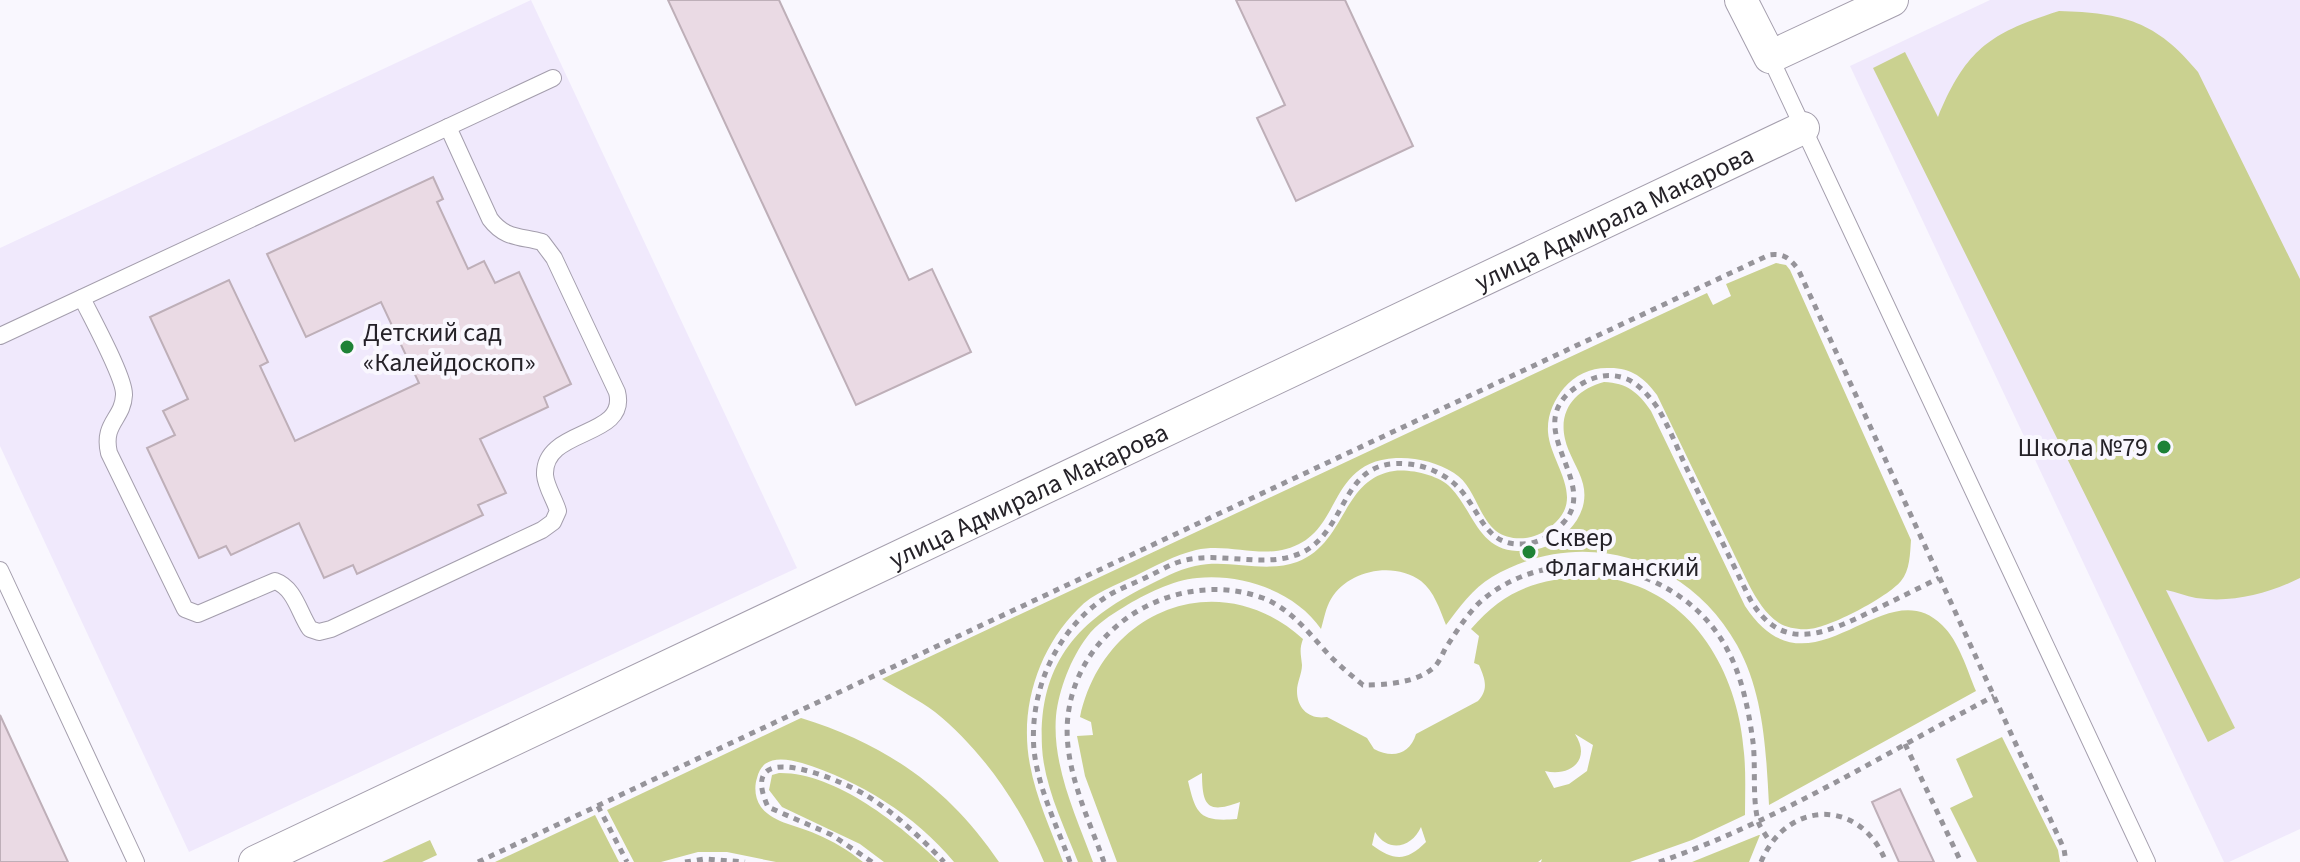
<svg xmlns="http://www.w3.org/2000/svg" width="2300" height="862" viewBox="0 0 2300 862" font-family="'Source Sans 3',sans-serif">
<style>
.built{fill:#f0e9fc}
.green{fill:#cad190;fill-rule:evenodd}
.building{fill:#eadae4;stroke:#beafb8;stroke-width:2}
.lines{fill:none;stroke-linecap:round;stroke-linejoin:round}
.service-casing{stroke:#a49ead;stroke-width:18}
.minor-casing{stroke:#a49ead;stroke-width:34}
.path{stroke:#96949a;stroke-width:5;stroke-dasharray:6 6;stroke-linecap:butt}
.service{stroke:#fff;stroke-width:16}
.minor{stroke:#fff;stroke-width:32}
.poi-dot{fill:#1e8236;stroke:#f9f7fe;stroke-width:3}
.labels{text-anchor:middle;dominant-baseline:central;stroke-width:8;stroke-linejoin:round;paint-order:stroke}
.street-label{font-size:26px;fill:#252228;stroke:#f9f7fe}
.poi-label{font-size:26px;fill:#252228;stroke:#f9f7fe;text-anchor:start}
</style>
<rect width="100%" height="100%" fill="#f9f7fe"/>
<!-- built -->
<g class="built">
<path d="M531 0 797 568 189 852 0 446V248Z"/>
<path d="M1990 0H2300V829L2229 862H2224L1850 66Z"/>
</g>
<!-- green -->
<g class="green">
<path d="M2059 11C2124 13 2156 21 2198 72L2300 279V578C2268 594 2233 603 2196 598 2186 596 2176 592 2166 590L2235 728 2208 742 1873 68 1905 52 1938 117C1966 49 1990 33 2059 11Z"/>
<path d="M1776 263 1786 265 1790 270 1911 540C1910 554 1910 570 1901 581 1888 597 1829 628 1809 629 1800 630 1787 628 1779 623 1765 614 1756 598 1749 585L1657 395C1644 377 1630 367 1607 368 1590 368 1575 375 1564 388 1554 400 1547 415 1548 432 1550 462 1584 495 1556 522 1549 529 1540 535 1531 537 1519 540 1505 538 1496 531 1477 515 1475 486 1454 473 1437 462 1416 457 1396 458 1325 462 1344 534 1286 549 1257 557 1226 543 1196 550 1175 555 1155 566 1135 576 1116 585 1093 593 1078 609 1038 649 1019 709 1030 765 1036 798 1051 830 1063 862H1044C1020 805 983 751 935 712 919 700 899 690 882 679L1707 293 1713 305 1731 296 1726 284Z"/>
<path d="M1604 382C1627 383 1638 392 1651 411L1745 606C1811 706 1883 567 1942 625 1959 641 1967 670 1976 691L1769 805C1766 751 1764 694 1737 645 1688 556 1580 525 1492 577 1472 589 1460 607 1446 625 1440 610 1434 591 1421 581 1394 561 1348 570 1331 599 1326 607 1324 619 1321 629 1296 592 1242 573 1197 578 1173 580 1145 594 1124 607 1111 615 1096 624 1087 637 1071 658 1059 689 1056 716 1052 766 1076 816 1093 862H1078C1064 826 1044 786 1042 747 1038 666 1076 621 1145 587 1161 579 1177 570 1195 566 1229 558 1263 574 1297 562 1347 543 1341 479 1394 471 1411 469 1439 475 1451 488 1473 511 1479 550 1517 551 1527 551 1538 550 1547 546 1570 535 1590 511 1583 484 1579 468 1568 454 1565 439 1558 409 1577 389 1604 382Z"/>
<path d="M1589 576C1601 578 1614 578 1625 582 1700 603 1739 680 1744 753 1746 773 1745 794 1745 815L1692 840 1630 862H1541L1542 859 1538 862H1117L1085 776 1077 736 1093 735 1091 722 1080 717C1103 610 1219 563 1303 639 1299 650 1301 654 1302 665 1302 674 1297 682 1297 691 1297 709 1310 720 1327 717L1367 738 1374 749C1393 759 1410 754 1416 734L1478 701C1489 689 1485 679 1479 665L1474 663 1479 636 1471 629C1505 589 1538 579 1589 576ZM1575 734 1593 745 1587 771 1569 784 1554 788 1545 771C1570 777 1592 760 1575 734ZM1202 773C1202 807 1208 814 1240 802L1237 819C1200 822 1196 815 1188 781ZM1421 827 1426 842C1406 862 1394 861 1372 845L1375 832C1389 854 1412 847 1421 827Z"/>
<path d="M801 718C886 744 949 788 999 862H954C915 815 860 781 802 763 784 758 762 755 757 778 754 787 755 799 761 807 773 823 799 826 816 834 833 841 848 850 863 862H776L727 852H698L661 862H634L607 810Z"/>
<path d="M2002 737 2058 850 2060 862H1977L1950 808 1973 797 1956 759Z"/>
<path d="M779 773C835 772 901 825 939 862H884L860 844 782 807 769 790 772 775Z"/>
<path d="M595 815 619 862H495Z"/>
<path d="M1760 835 1749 862H1692L1759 835Z"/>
<path d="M430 840 437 855 422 862H382Z"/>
</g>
<!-- building -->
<g class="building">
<path d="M668 0H779L909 280 932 269 971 352 856 405Z"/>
<path d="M1236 0H1345L1413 146 1296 201 1257 118 1285 105Z"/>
<path d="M433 177 443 199 437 202 468 269 484 261 495 283 519 272 571 384 544 397 548 407 480 439 506 493 478 505 483 515 357 574 353 565 324 578 299 523 231 555 226 546 199 558 147 448 175 435 163 411 188 399 150 317 229 280 268 362 260 366 295 441 419 383 381 302 306 337 267 254Z"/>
<path d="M0 715 68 862H0Z"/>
<path d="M1900 789 1934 862H1899L1872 802Z"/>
</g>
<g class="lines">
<!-- service casing -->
<g class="service-casing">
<g id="service">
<path d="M1770 57 2147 862"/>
<path d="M82 298C91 317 125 378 124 395 123 419 102 423 109 453L185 609 198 614 275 581C295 588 299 613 310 629L319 632 331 629 542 530 553 522 558 511C555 500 546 487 545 475 543 427 629 439 617 392L554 258 542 242C520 236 505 239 490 219L448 127"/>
<path d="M0 336 553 78"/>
<path d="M0 570 136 862"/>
</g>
</g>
<!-- minor casing -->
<g class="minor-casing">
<g id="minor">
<path d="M1741 0 1770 57 1892 0"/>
<path id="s1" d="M255 862 1803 128"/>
</g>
</g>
<!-- path -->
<g class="path">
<path d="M1905 744 1961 862"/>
<path d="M598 806 627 862"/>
<path d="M478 862 1769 255C1784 253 1789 258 1798 269L2064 849 2066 862"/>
<path d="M685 862 705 859 745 862"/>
<path d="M872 862 832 835 768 807C735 735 838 779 864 794 894 812 920 837 944 862"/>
<path d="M1070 862C1057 826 1038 788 1034 750 1029 691 1056 630 1106 597 1118 589 1133 584 1147 577 1158 572 1170 564 1182 561 1222 550 1268 571 1305 551 1350 525 1341 457 1408 464 1429 466 1450 476 1464 494 1484 520 1489 550 1531 543 1545 540 1555 532 1564 522 1602 480 1512 423 1583 383 1597 375 1612 373 1627 379 1639 384 1652 399 1659 410 1670 429 1678 450 1687 469 1708 513 1729 556 1750 599 1782 655 1826 633 1872 611 1895 600 1917 589 1939 578"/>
<path d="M1104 862C1088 817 1062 765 1068 716 1078 625 1178 567 1263 598 1293 610 1310 635 1331 657 1341 667 1352 676 1363 685 1384 685 1415 683 1432 669 1438 665 1442 655 1445 649 1457 631 1469 610 1486 597 1561 538 1683 566 1727 649 1742 676 1749 712 1753 742 1756 767 1752 796 1758 821 1760 828 1766 835 1770 842"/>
<path d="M1659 862C1776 822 1884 754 1994 696"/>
<path d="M1761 862C1787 799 1861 798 1886 862"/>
</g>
<!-- service -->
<use href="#service" class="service"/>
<!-- minor -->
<use href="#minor" class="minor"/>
</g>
<!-- markers -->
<g class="poi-dot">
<circle cx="347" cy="347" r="8"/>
<circle cx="2164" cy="447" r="8"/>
<circle cx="1529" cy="552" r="8"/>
</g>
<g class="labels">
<!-- street labels -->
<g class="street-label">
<text stroke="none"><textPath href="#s1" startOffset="1504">улица Адмирала Макарова</textPath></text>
<text stroke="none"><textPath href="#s1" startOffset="856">улица Адмирала Макарова</textPath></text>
</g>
<!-- poi labels -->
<g class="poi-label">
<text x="363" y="332">Детский сад<tspan x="363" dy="30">«Калейдоскоп»</tspan></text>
<text x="2148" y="447" text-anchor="end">Школа №79</text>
<text x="1545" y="537">Сквер<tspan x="1545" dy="30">Флагманский</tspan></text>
</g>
</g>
</svg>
